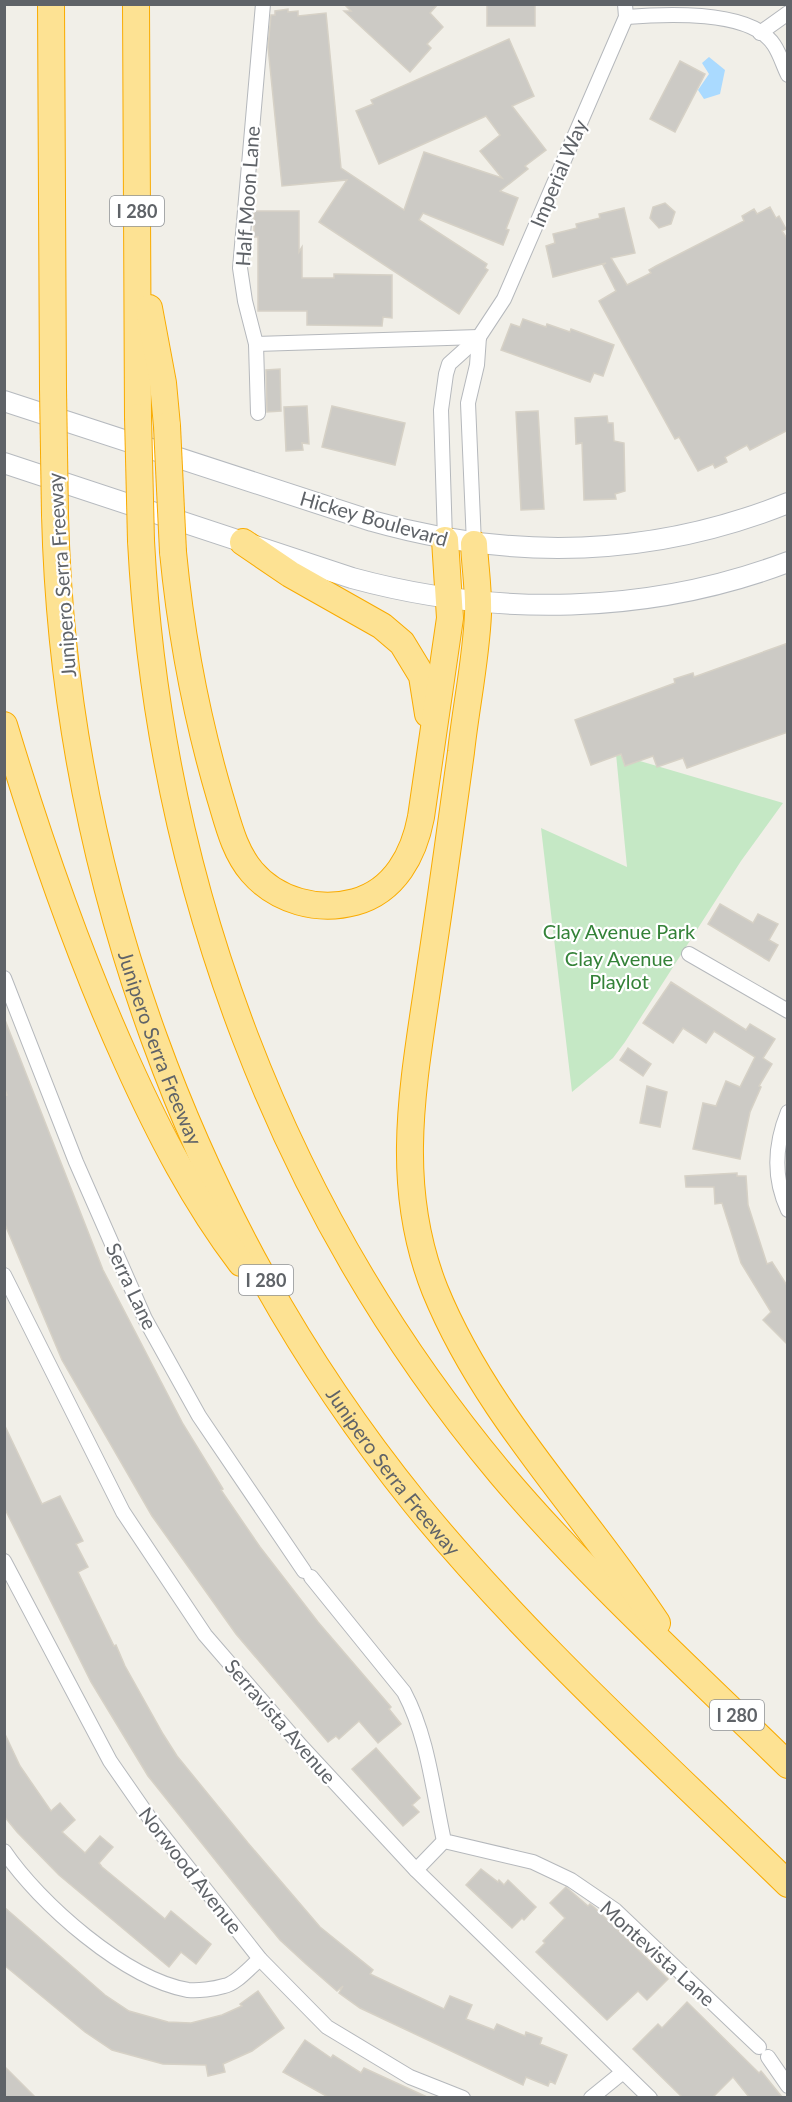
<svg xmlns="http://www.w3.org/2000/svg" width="792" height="2102" viewBox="0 0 792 2102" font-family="Lato,sans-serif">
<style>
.green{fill:#c5e8c5}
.water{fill:#aadaff}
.building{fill:#cccac5;stroke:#d6d1c6;stroke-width:1.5}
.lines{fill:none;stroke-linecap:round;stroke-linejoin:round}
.street-casing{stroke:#b5b8bc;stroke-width:16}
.secondary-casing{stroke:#b6babf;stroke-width:22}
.highway-casing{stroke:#f9ab00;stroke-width:28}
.street{stroke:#fff;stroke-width:14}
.secondary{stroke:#fff;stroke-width:20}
.highway{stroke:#fde293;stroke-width:26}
.highway-bridge-casing{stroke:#f9ab00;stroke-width:28;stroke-linecap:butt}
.highway-bridge{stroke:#fde293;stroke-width:26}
.labels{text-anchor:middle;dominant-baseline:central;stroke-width:4.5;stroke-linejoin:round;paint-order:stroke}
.shield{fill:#fff;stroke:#8f9295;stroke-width:1.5}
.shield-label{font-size:18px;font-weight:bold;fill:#5f6368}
.street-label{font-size:20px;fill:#5f6368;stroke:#fff}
.park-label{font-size:20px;fill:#348238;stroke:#fff}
</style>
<rect width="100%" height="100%" fill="#f1efe8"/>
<!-- green -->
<path class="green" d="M616 754 783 803 741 861 625 1042 613 1058 572 1092 541 828 627 867Z"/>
<!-- water -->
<path class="water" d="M709 57 725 70 720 94 704 99 698 90 709 74 702 63Z"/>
<!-- building -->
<g class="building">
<path d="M344 4H438L430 13 443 27 427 44 431 48 410 72 344 11H351Z"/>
<rect x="487" y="4" width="48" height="22"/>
<path d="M288 9V12L298 11V16L326 13 341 168 404 210 424 152 502 178 480 151 500 135 486 116 379 164 356 111 373 104 371 100 509 39 534 96 512 106 546 150 525 166 528 169 500 191 518 198 506 229 509 230 503 245 423 213 419 220 487 264 485 268 488 270 459 314 319 222 347 180 282 186 268 47 271 15H275V11Z"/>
<path d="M680 61 705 74 675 132 650 119Z"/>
<path d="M665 203 675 212 671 224 659 228 650 218 653 207Z"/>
<path d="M770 207 776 218 779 216 786 229 782 231 788 240V430L750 450 747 445 725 457 727 462 715 468 713 464 698 471 679 437 675 439 599 301 616 291 603 265 606 263 553 277 546 246 555 243 553 234 577 228 576 224 600 218 599 214 624 208 635 253 611 258 627 285 651 273 649 270 656 266 744 221 742 216 754 209 757 214Z"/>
<path d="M254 211H299V252L302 247V278H334V274L392 275V318L383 317 382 326 307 325V311H258V237H254Z"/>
<path d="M523 319 546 327 547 324 570 332 571 329 614 345 603 376 594 373 590 382 501 350 511 324 520 327Z"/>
<path d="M280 369 281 411 267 412 266 370Z"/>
<path d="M307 406 309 444 302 443 303 450 286 451 284 407Z"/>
<path d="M332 406 405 423 395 465 322 447Z"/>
<path d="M538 411 544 509 521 510 516 412Z"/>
<path d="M607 416 608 423H613L614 441 624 443 625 491 615 494 616 499 584 500 582 443 576 444 575 418Z"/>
<path d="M788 643V732L687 768 683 758 657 767 653 756 625 766 621 754 591 765 575 720 675 683 674 679 693 673 694 677Z"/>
<path d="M720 904 753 923 758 914 778 924 769 940 778 945 769 961 708 924Z"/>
<path d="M671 982 746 1030 750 1024 775 1039 763 1058 772 1064 759 1086 761 1087 750 1112 740 1159 693 1149 703 1103 716 1106 726 1081 740 1087 755 1057 714 1031 706 1043 683 1028 673 1043 643 1023Z"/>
<path d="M5 1020 103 1270 183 1424 223 1489 221 1490 260 1547 318 1622 391 1707 389 1709 401 1724 378 1743 359 1721 339 1739 336 1736 328 1742 236 1634 152 1516 62 1360 4 1222V1096L7 1095 4 1087Z"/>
<path d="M628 1048 651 1064 643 1076 620 1060Z"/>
<path d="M647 1086 667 1092 660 1127 640 1123Z"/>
<path d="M737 1173V1176H746L748 1205 767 1264 772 1262 788 1287V1345L763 1320 771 1312 741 1263 722 1203 715 1204 714 1187H686L685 1176Z"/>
<path d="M4 1424 42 1504 60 1496 83 1541 76 1544 88 1567 78 1572 114 1646 116 1645 125 1666 163 1734 177 1756 248 1843 320 1927 373 1970 370 1974 444 2009 450 1996 472 2005 466 2019 494 2030 497 2024 525 2036 526 2032 542 2038 540 2044 567 2055 555 2084 550 2081 548 2086 526 2077 523 2085 360 2008 339 1993 343 1986 337 1991 306 1964 280 1940 252 1906 148 1776 91 1682 4 1507Z"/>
<path d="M4 1732 20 1766 51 1811 60 1803 75 1820 62 1832 85 1853 100 1836 113 1847 99 1863 102 1867 165 1919 171 1911 211 1944 196 1964 181 1952 169 1967 59 1875 17 1832 4 1816Z"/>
<path d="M376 1748 420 1798 412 1805 419 1812 403 1826 352 1769Z"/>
<path d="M481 1869 498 1882 499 1880 504 1885 508 1880 536 1907 524 1920 522 1918 512 1928 466 1885Z"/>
<path d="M566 1887 588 1906 590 1904 594 1907 668 1979 647 2000 638 1991 607 2020 536 1952 545 1943 543 1941 565 1918 550 1903Z"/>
<path d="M4 1907 105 1995 129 2011 168 2022 191 2023 222 2015 242 2006 240 2004 258 1991 284 2028 252 2051 223 2064 225 2072 208 2076 206 2065 163 2064 112 2050 85 2032 4 1965Z"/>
<path d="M687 2002 759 2073 761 2071 782 2097H749L733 2077 713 2097H682L633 2049 658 2024 662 2028Z"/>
<path d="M305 2040 331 2058 333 2055 361 2073 364 2068 427 2097H328L283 2072Z"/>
<path d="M4 2066 35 2097H4Z"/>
</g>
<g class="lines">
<!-- street casing -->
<g class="street-casing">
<g id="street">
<path d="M263 4 240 268 245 301 256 344 479 337"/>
<path d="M626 17C663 14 751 9 774 45 780 54 783 65 788 75"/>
<path d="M760 33 788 13"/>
<path d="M256 344 258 413"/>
<path d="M445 540 441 410 446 374 449 364 479 337 504 299 626 17 625 4"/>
<path d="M474 544 468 403 477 365 479 337"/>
<path d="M689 954 788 1011"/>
<path d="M4 978 76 1162 145 1319 199 1416 304 1571"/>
<path d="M788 1112C775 1144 773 1178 788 1210"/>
<path d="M4 1275 123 1512 205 1635 301 1746 416 1870 650 2098"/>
<path d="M4 1561 110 1761 153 1823 260 1959 327 2027 410 2077 463 2098"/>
<path d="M311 1577 404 1692C428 1737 433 1791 444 1841L533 1862 571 1880 615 1910 759 2047"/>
<path d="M4 1851C39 1903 125 1979 188 1990 198 1991 214 1989 224 1986 236 1984 250 1967 260 1959"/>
<path d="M416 1870 444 1841"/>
<path d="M768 2057 788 2086"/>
<path d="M591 2098 623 2072"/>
</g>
</g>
<!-- secondary casing -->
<g class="secondary-casing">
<g id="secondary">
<path d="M4 401 372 521C513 561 651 558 788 503"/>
<path d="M4 463 352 578C495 617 648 615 788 562"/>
</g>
</g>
<!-- highway casing -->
<g class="highway-casing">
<g id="highway">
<path d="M51 4 53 389"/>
<path d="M136 4 138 417"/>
<path d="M149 308 163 383 167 426"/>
<path id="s1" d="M55 515C64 872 191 1226 416 1504 528 1641 661 1760 788 1884"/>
<path d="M141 541C159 883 281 1211 501 1474 589 1578 691 1670 788 1765"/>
<path d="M243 542 290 574 382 626 402 643 422 676 428 714"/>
<path d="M474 544C475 567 479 591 478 614 476 660 466 706 461 752 451 825 441 898 430 970 414 1081 392 1182 435 1290 486 1415 584 1512 657 1623"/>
<path d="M173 552C181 635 196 716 220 797 228 823 234 851 252 872 277 901 318 912 355 902 395 891 414 854 421 817L450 618 445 540"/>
<path d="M4 725C39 841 77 952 127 1062 159 1133 194 1201 241 1263"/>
</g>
</g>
<!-- street -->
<use href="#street" class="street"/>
<!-- secondary -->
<use href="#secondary" class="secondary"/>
<!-- highway -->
<use href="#highway" class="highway"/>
<!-- highway-bridge casing -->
<g class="highway-bridge-casing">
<g id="highway-bridge">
<path d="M53 389 55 515"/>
<path d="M138 417 141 541"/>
<path d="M167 426 173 552"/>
</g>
</g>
<!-- highway-bridge -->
<use href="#highway-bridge" class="highway-bridge"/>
</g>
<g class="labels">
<!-- shield labels -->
<g class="shield">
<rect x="110" y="196" width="54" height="30" rx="4.5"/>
<rect x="239" y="1265" width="54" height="30" rx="4.5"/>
<rect x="710" y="1700" width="54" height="30" rx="4.5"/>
</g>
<g class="shield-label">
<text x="137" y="211">I 280</text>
<text x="266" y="1280">I 280</text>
<text x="737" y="1715">I 280</text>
</g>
<!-- street labels -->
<g class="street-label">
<text transform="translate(558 173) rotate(-67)">Imperial Way</text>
<text transform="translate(247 196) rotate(-86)">Half Moon Lane</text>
<text transform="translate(374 518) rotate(16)">Hickey Boulevard</text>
<text transform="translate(61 575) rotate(-94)">Junipero Serra Freeway</text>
<text stroke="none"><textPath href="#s1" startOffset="546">Junipero Serra Freeway</textPath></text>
<text transform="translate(132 1286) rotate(65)">Serra Lane</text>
<text stroke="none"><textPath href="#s1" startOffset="1032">Junipero Serra Freeway</textPath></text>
<text transform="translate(281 1721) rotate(49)">Serravista Avenue</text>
<text transform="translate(191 1870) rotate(52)">Norwood Avenue</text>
<text transform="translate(658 1953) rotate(42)">Montevista Lane</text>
</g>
<!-- park labels -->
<g class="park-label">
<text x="619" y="931">Clay Avenue Park</text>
<text x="619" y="958">Clay Avenue<tspan x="619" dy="23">Playlot</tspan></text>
</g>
</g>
<!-- border -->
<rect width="792" height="2102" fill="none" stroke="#5f6368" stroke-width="12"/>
</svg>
